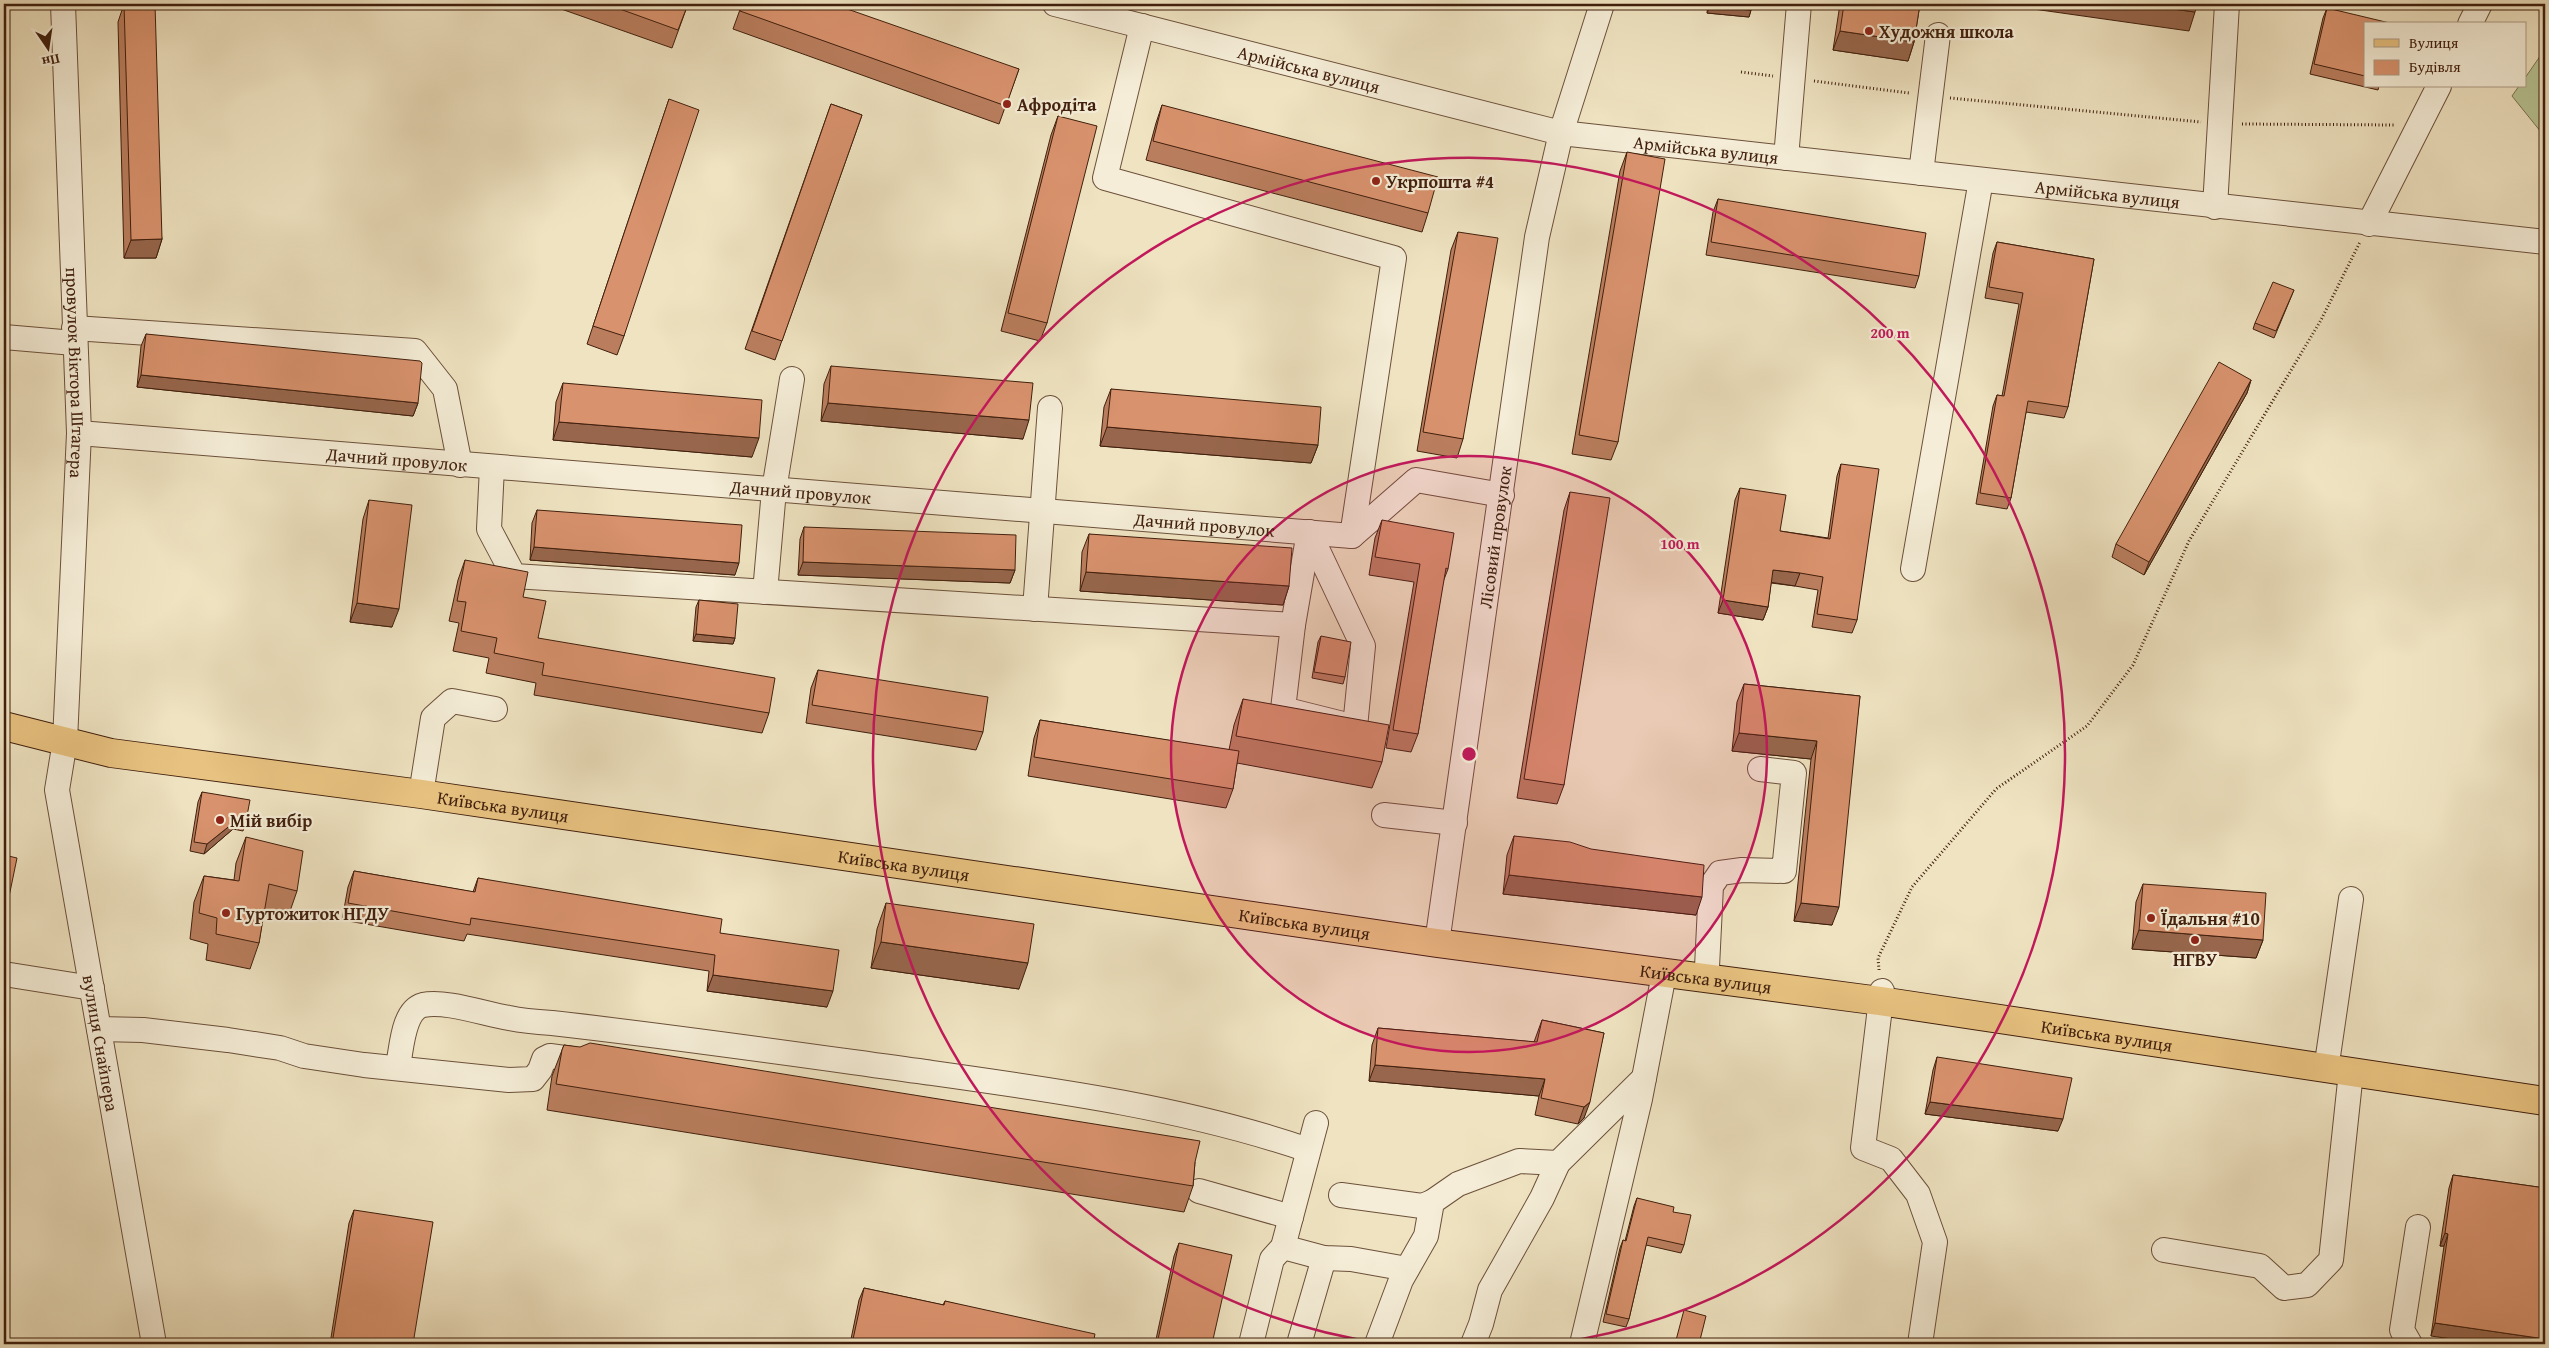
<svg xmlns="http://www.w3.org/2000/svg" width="2549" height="1348" viewBox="0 0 2549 1348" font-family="'Gentium Book Plus',serif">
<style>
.green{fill:#b8c494;stroke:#7c7250}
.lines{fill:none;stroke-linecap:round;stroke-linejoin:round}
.minor-casing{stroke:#6c503a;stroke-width:26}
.major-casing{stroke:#401f0d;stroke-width:30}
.path{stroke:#401f0d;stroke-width:3;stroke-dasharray:1 2.5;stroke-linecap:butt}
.minor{stroke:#f5edd7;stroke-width:24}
.major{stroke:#e8c280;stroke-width:28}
.wall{fill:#ba7e5e;stroke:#401f0d}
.shaded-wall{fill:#97664c;stroke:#401f0d}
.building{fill:#d8926d;stroke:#401f0d}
.ring{fill:none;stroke:#c2185b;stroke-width:2.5}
.poi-dot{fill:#8f2418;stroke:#f5edd7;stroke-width:2}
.labels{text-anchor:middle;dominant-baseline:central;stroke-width:4.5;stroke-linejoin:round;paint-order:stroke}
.poi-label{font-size:18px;font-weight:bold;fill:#401f0d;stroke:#f5edd7;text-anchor:start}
.street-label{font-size:18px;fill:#401f0d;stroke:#f5edd7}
.centre{fill:#c2185b;stroke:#f5edd7;stroke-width:2.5}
.ring-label{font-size:15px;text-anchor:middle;font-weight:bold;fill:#c2185b;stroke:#f5edd7;stroke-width:4.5;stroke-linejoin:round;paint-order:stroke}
</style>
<rect width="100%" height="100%" fill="#efe3c1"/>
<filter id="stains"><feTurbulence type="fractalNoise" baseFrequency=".004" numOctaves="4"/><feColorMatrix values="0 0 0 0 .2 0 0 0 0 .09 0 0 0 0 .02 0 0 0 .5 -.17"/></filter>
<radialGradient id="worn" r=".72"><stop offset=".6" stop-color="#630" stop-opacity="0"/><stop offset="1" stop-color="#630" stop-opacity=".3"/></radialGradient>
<!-- green -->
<path class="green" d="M2545 49V137L2512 96 2519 86H2525V78Z"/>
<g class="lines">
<!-- minor casing -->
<g class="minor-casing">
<g id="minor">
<path id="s1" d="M63 4 79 433 65 741 57 790 154 1344"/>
<path id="s2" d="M1055 4 1561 133 2545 242"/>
<path d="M2470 24 2480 4"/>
<path d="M1142 26 1105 178 1394 258 1352 536"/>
<path d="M1786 158 1799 4"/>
<path d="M1921 173 1938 35"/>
<path d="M2215 207 2227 4"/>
<path d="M2369 224 2439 86"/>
<path d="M74 328 415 351 445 389 460 465"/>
<path d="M4 337 74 343"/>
<path id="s3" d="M79 433 1352 536 1416 480 1502 495"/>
<path d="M492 467 489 529 514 576 1293 625 1309 532"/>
<path d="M1913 569 1981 180"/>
<path d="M765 592 774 490 792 379"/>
<path d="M1035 609 1050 408"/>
<path d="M1293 625 1283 709 1355 727 1363 646 1309 532"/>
<path d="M421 794 433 718 452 701 495 709"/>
<path d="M1384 815 1455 823"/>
<path id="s4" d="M1437 943 1537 237 1561 133 1602 4"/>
<path d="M1707 967 1711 886 1720 873 1742 870 1784 871 1794 773 1760 769"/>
<path d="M4 974 92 988"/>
<path d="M1882 991 1863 1148 1891 1159 1918 1194 1935 1242 1920 1344"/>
<path d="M99 1029 143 1030 228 1040 280 1048 304 1056 364 1065 509 1080 533 1079 540 1070 544 1059 550 1056 572 1059"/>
<path d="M2328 1056 2351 899"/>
<path d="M399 1060C402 1044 404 1010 423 1005 445 1000 485 1014 509 1018 523 1021 537 1022 552 1023 677 1037 801 1055 925 1072 1054 1090 1186 1108 1308 1150"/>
<path d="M1316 1123 1283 1247 1324 1258 1351 1259 1407 1269"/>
<path d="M1199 1191 1291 1217"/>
<path d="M1341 1195 1422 1206 1432 1202"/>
<path d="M2164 1250 2260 1266 2284 1288 2307 1285 2331 1260 2351 1072"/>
<path d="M1251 1344 1272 1259 1283 1247"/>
<path d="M1299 1344 1324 1258"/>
<path d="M1377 1344 1401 1280 1426 1236 1432 1202 1458 1184 1519 1161 1558 1163"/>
<path d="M1473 1344 1481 1324 1490 1290 1542 1198 1558 1163 1644 1078"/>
<path d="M1582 1344 1640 1099 1664 974"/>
<path d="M2410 1344 2402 1330 2418 1227"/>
</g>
</g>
<!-- major casing -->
<g class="major-casing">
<g id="major">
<path id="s5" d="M4 726 111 753 421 794 1437 943 1880 1001 2545 1101"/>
</g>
</g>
<!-- path -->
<g class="path">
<path d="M1741 72 1773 76"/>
<path d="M1814 81 1909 93"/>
<path d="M1950 98 2201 122"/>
<path d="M2242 124 2395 125"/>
<path d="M1879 970 1878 958 1912 887 1996 789 2087 726 2133 665 2189 541 2321 320 2360 242"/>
</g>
<!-- minor -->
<use href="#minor" class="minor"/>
<!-- major -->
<use href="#major" class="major"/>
</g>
<!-- wall -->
<g class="wall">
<path d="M124 4 162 239 156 258H124L118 22Z"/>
<path d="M547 4H688L672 48Z"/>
<path d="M742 4 1019 69 999 124 733 29Z"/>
<path d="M1708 4H1752L1751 10 1749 17 1707 13Z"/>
<path d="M1840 4H1920L1914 42 1908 61 1833 50Z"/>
<path d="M2327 8 2365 24V86H2379L2378 90 2310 74 2323 18Z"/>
<path d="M669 99 624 336 617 355 587 344Z"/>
<path d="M831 104 862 115 775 360 745 349Z"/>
<path d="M1162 105 1428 213 1422 232 1146 160 1156 123Z"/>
<path d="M1058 116 1047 323 1040 341 1001 331 1051 135Z"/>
<path d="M1627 152 1618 442 1611 460 1572 454 1620 171Z"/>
<path d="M1718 199 1919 276 1915 288 1706 255 1713 212Z"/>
<path d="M1458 232 1463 439 1457 458 1417 451 1451 250Z"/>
<path d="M1997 242 2094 259 2068 407 2064 418 2026 412 2011 498 2007 509 1976 504 1993 406 1997 395 2002 396 2019 304 1985 298 1993 253Z"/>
<path d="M2294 290 2274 338 2253 329 2255 323Z"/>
<path d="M146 334 418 403 413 416 137 387 141 346Z"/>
<path d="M831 366 1023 439 821 421 824 384Z"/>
<path d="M2251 380 2247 393 2144 575 2112 557 2116 544Z"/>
<path d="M563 383 752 457 553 440 556 402Z"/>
<path d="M1111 389 1318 445 1311 463 1100 446 1104 407Z"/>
<path d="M1841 464 1857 620 1852 633 1812 627 1818 590 1795 586 1771 583 1768 607 1763 620 1718 613 1735 500 1740 488 1780 531 1828 538 1837 476Z"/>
<path d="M1570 492 1564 785 1557 804 1517 798 1564 510Z"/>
<path d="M369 500 392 627 350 622 363 519Z"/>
<path d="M537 510 735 575 530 560 532 523Z"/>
<path d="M1382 520 1448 569 1443 582 1418 734 1411 752 1386 748 1414 582 1369 575 1375 538Z"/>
<path d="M804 527 1015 570 1010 583 798 575 800 539Z"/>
<path d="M1089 534 1289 586 1283 605 1080 591 1082 552Z"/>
<path d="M465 560 523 597 538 638 769 713 762 733 534 695 536 683 486 673 489 658 453 651 459 623 449 621 458 580Z"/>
<path d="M699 600 735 638 733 644 693 641 696 607Z"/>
<path d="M1321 636 1345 677 1343 684 1312 678 1318 642Z"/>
<path d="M818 670 983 732 976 750 806 723 811 688Z"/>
<path d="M1744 684 1860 696 1832 925 1794 921 1811 759 1732 751 1737 702Z"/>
<path d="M1243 699 1382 762 1372 788 1237 763 1233 789 1226 808 1028 776 1034 738 1040 720 1229 750 1234 725Z"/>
<path d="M202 792 246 821 243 831 233 829 204 854 190 851 198 802Z"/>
<path d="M1514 836 1696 915 1503 894 1507 855Z"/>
<path d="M246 837 297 891 288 917 264 911 259 943 250 969 206 960 208 944 190 939 194 902 204 876 234 880 236 863Z"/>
<path d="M354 871 473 892 478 878 720 933 827 1007 707 991 709 971 467 934 464 941 342 920 348 887Z"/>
<path d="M2143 884 2263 940 2256 958 2132 949 2136 902Z"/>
<path d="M886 903 1019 989 871 968 877 929Z"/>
<path d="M1542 1020 1604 1033 1584 1118 1578 1124 1535 1115 1539 1096 1369 1081 1372 1045 1378 1028 1534 1042Z"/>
<path d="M564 1045 1195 1162 1193 1186 1184 1212 547 1110 552 1076Z"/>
<path d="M1937 1057 2058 1131 1925 1114 1933 1070Z"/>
<path d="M2453 1175 2545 1188 2431 1336 2444 1246H2440L2449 1188Z"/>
<path d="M1637 1198 1673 1212 1684 1245 1681 1253 1646 1245 1629 1319 1626 1327 1603 1322 1620 1248 1623 1240 1625 1241 1634 1206Z"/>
<path d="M354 1210 413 1344H330L349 1223Z"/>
<path d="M1179 1243 1212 1344H1155L1174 1256Z"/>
<path d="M864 1288 943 1305 945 1301 1093 1344H850L859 1300Z"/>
</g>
<!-- shaded-wall -->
<g class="shaded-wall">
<path d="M1998 4H2137L2195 12 2189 31Z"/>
<path d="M1710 7 1751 10 1749 17 1707 13Z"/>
<path d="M1840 31 1914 42 1908 61 1833 50Z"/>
<path d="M162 239 156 258H124L131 240Z"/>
<path d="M141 375 418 403 413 416 137 387Z"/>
<path d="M2251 380 2247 393 2144 575 2149 562Z"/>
<path d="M828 403 1029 420 1023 439 821 421Z"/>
<path d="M559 422 759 438 752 457 553 440Z"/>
<path d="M1107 427 1318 445 1311 463 1100 446Z"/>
<path d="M534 547 739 563 735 575 530 560Z"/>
<path d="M803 562 1015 570 1010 583 798 575Z"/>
<path d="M1773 570 1800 573 1795 586 1769 582Z"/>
<path d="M1086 572 1289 586 1283 605 1080 591Z"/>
<path d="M1723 600 1768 607 1763 620 1718 613Z"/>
<path d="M357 603 399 609 392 627 350 622Z"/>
<path d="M696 634 735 638 733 644 693 641Z"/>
<path d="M1739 733 1817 741 1811 759 1732 751Z"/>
<path d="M237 820 233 829 204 854 207 844Z"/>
<path d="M1509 875 1702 897 1696 915 1503 894Z"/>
<path d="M1801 903 1839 907 1832 925 1794 921Z"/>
<path d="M2139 930 2263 940 2256 958 2132 949Z"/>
<path d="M881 942 1028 963 1019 989 871 968Z"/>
<path d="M713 975 833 991 827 1007 707 991Z"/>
<path d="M1375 1065 1545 1079 1539 1096 1369 1081Z"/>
<path d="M1590 1102 1584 1118 1578 1124 1584 1107Z"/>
<path d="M1930 1102 2063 1119 2058 1131 1925 1114Z"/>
<path d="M2445 1233 2448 1234 2444 1246H2440Z"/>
<path d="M2435 1323 2545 1339V1344H2487L2431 1336Z"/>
</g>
<!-- building -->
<g class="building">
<path d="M124 4H155L162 239 131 240Z"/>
<path d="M606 4H688L678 30Z"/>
<path d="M742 4H833L1019 69 1006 106 740 11Z"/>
<path d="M1710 4H1752L1751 10 1710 7Z"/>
<path d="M1844 4H1920L1914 42 1840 31Z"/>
<path d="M2137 4H2197L2195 12Z"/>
<path d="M2327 8 2394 24H2365V76L2314 64Z"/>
<path d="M669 99 699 110 624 336 593 326Z"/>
<path d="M831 104 862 115 782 341 752 331Z"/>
<path d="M1162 105 1438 177 1428 213 1153 141Z"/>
<path d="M1058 116 1097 126 1047 323 1008 313Z"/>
<path d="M1627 152 1665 159 1618 442 1579 435Z"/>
<path d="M1718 199 1926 233 1919 276 1711 242Z"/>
<path d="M1458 232 1498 238 1463 439 1423 432Z"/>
<path d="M1997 242 2094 259 2068 407 2028 401 2011 498 1980 493 1997 395 2004 396 2023 293 1989 287Z"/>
<path d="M2273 282 2294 290 2276 331 2255 323Z"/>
<path d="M146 334 420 361 422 363 418 403 141 375Z"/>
<path d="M2219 362 2251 380 2149 562 2116 544Z"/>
<path d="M831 366 1033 383 1029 420 828 403Z"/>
<path d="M563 383 762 400 759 438 559 422Z"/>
<path d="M1111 389 1321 407 1318 445 1107 427Z"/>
<path d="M1841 464 1879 469 1857 620 1817 614 1823 577 1800 573 1773 570 1768 607 1723 600 1740 488 1786 495 1780 531 1830 539Z"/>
<path d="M1570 492 1610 498 1564 785 1524 779Z"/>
<path d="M369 500 412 505 399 609 357 603Z"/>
<path d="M537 510 742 525 739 563 534 547Z"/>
<path d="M1382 520 1454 533 1448 569 1446 568 1418 734 1393 730 1420 564 1375 557Z"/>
<path d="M804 527 1016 535 1015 570 803 562Z"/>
<path d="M1089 534 1292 548 1289 586 1086 572Z"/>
<path d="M465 560 528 572 523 597 546 601 538 638 775 678 769 713 542 675 544 663 494 653 497 638 461 631 466 602 457 601Z"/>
<path d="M699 600 738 604 735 638 696 634Z"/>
<path d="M1321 636 1351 642 1345 677 1314 672Z"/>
<path d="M818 670 988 697 983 732 812 705Z"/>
<path d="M1744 684 1860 696 1839 907 1801 903 1817 741 1739 733Z"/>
<path d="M1243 699 1389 725 1382 762 1236 736Z"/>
<path d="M1040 720 1239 751 1233 789 1034 757Z"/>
<path d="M202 792 250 800 246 821 237 820 207 844 194 842Z"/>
<path d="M4 795 6 796 4 807Z"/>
<path d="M1514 836 1570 842 1591 849 1704 865 1702 897 1509 875Z"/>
<path d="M246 837 303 851 297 891 269 884 259 943 216 934 217 918 199 913 204 876 239 881Z"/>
<path d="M4 855 17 858 4 921Z"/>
<path d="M354 871 475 892 478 878 722 919 720 933 839 950 833 991 713 975 715 955 471 918 470 925 348 903Z"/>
<path d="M2143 884 2266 893 2263 940 2139 930Z"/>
<path d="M886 903 1034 924 1028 963 881 942Z"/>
<path d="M1542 1020 1604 1033 1590 1102 1584 1107 1541 1098 1545 1079 1375 1065 1378 1028 1537 1042Z"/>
<path d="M590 1043 1200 1141 1195 1162 1193 1186 556 1084 562 1050 564 1045 580 1047Z"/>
<path d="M1937 1057 2072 1078 2063 1119 1930 1102Z"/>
<path d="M2453 1175 2545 1188V1339L2435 1323 2448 1234 2445 1233Z"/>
<path d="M1637 1198 1674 1207 1673 1212 1691 1215 1684 1245 1648 1237 1629 1319 1606 1314 1623 1240 1626 1241Z"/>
<path d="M354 1210 433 1222 413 1344H332Z"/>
<path d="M1179 1243 1232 1255 1212 1344H1157Z"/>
<path d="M864 1288 944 1305 945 1301 1095 1334 1093 1344H852Z"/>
<path d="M1684 1310 1706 1316 1699 1344H1675Z"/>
</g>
<!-- distance rings -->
<circle cx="1469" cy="754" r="298" fill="#c2185b" fill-opacity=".12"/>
<g class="ring">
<circle cx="1469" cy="754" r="298"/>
<path d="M1386 1344A596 596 0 1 1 1552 1344"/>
</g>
<!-- markers -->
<g class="poi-dot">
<circle cx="1869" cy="31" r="5"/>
<circle cx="1007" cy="104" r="5"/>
<circle cx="1376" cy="181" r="5"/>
<circle cx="220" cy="820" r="5"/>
<circle cx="226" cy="913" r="5"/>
<circle cx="2151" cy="918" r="5"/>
<circle cx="2195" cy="940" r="5"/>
</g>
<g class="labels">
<!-- poi labels -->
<g class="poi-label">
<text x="1879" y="31">Художня школа</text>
<text x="1017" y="104">Афродіта</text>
<text x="1386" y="181">Укрпошта #4</text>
<text x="230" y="820">Мій вибір</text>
<text x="236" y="913">Гуртожиток НГДУ</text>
<text x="2161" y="918">Їдальня #10</text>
<text x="2195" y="959" text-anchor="middle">НГВУ</text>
</g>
<!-- street labels -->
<g class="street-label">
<text stroke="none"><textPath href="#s2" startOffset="262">Армійська вулиця</textPath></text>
<text stroke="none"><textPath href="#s2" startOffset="668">Армійська вулиця</textPath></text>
<text stroke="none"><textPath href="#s2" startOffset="1072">Армійська вулиця</textPath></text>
<text stroke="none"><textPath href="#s1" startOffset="369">провулок Віктора Штагера</textPath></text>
<text stroke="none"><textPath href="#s3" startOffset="319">Дачний провулок</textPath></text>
<text stroke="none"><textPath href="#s3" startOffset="724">Дачний провулок</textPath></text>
<text stroke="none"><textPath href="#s3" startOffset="1129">Дачний провулок</textPath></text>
<text stroke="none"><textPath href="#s4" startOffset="410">Лісовий провулок</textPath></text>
<text stroke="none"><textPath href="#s5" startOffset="506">Київська вулиця</textPath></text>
<text stroke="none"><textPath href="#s5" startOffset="911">Київська вулиця</textPath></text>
<text stroke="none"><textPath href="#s5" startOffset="1316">Київська вулиця</textPath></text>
<text stroke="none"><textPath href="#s5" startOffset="1721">Київська вулиця</textPath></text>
<text stroke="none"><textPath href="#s5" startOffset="2126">Київська вулиця</textPath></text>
<text stroke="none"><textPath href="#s1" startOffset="1044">вулиця Снайпера</textPath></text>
</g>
</g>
<circle cx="1469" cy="754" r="8" class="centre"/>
<g class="ring-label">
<text x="1890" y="338">200 m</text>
<text x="1680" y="549">100 m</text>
</g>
<!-- margin -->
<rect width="2549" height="1348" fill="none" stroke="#efe3c1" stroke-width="20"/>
<rect x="5" y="5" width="2539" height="1338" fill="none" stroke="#401f0d" stroke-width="2.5"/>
<rect x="10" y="10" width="2529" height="1328" fill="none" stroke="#401f0d"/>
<!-- legend -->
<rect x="2364" y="22" width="162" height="65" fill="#f5edd7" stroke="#ad9b86"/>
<rect x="2374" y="39" width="25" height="8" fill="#e8c280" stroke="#ad9b86"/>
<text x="2409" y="48" font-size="15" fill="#401f0d">Вулиця</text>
<rect x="2374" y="60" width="25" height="15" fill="#d8926d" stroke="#ad9b86"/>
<text x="2409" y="72" font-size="15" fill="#401f0d">Будівля</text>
<!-- north arrow -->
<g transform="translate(48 48) rotate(167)" stroke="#f5edd7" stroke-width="4" paint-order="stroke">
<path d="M0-4L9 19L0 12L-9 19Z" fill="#401f0d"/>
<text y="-8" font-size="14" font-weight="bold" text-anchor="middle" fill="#401f0d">Пн</text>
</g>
<rect width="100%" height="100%" filter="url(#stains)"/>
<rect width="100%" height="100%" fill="url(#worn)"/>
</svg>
